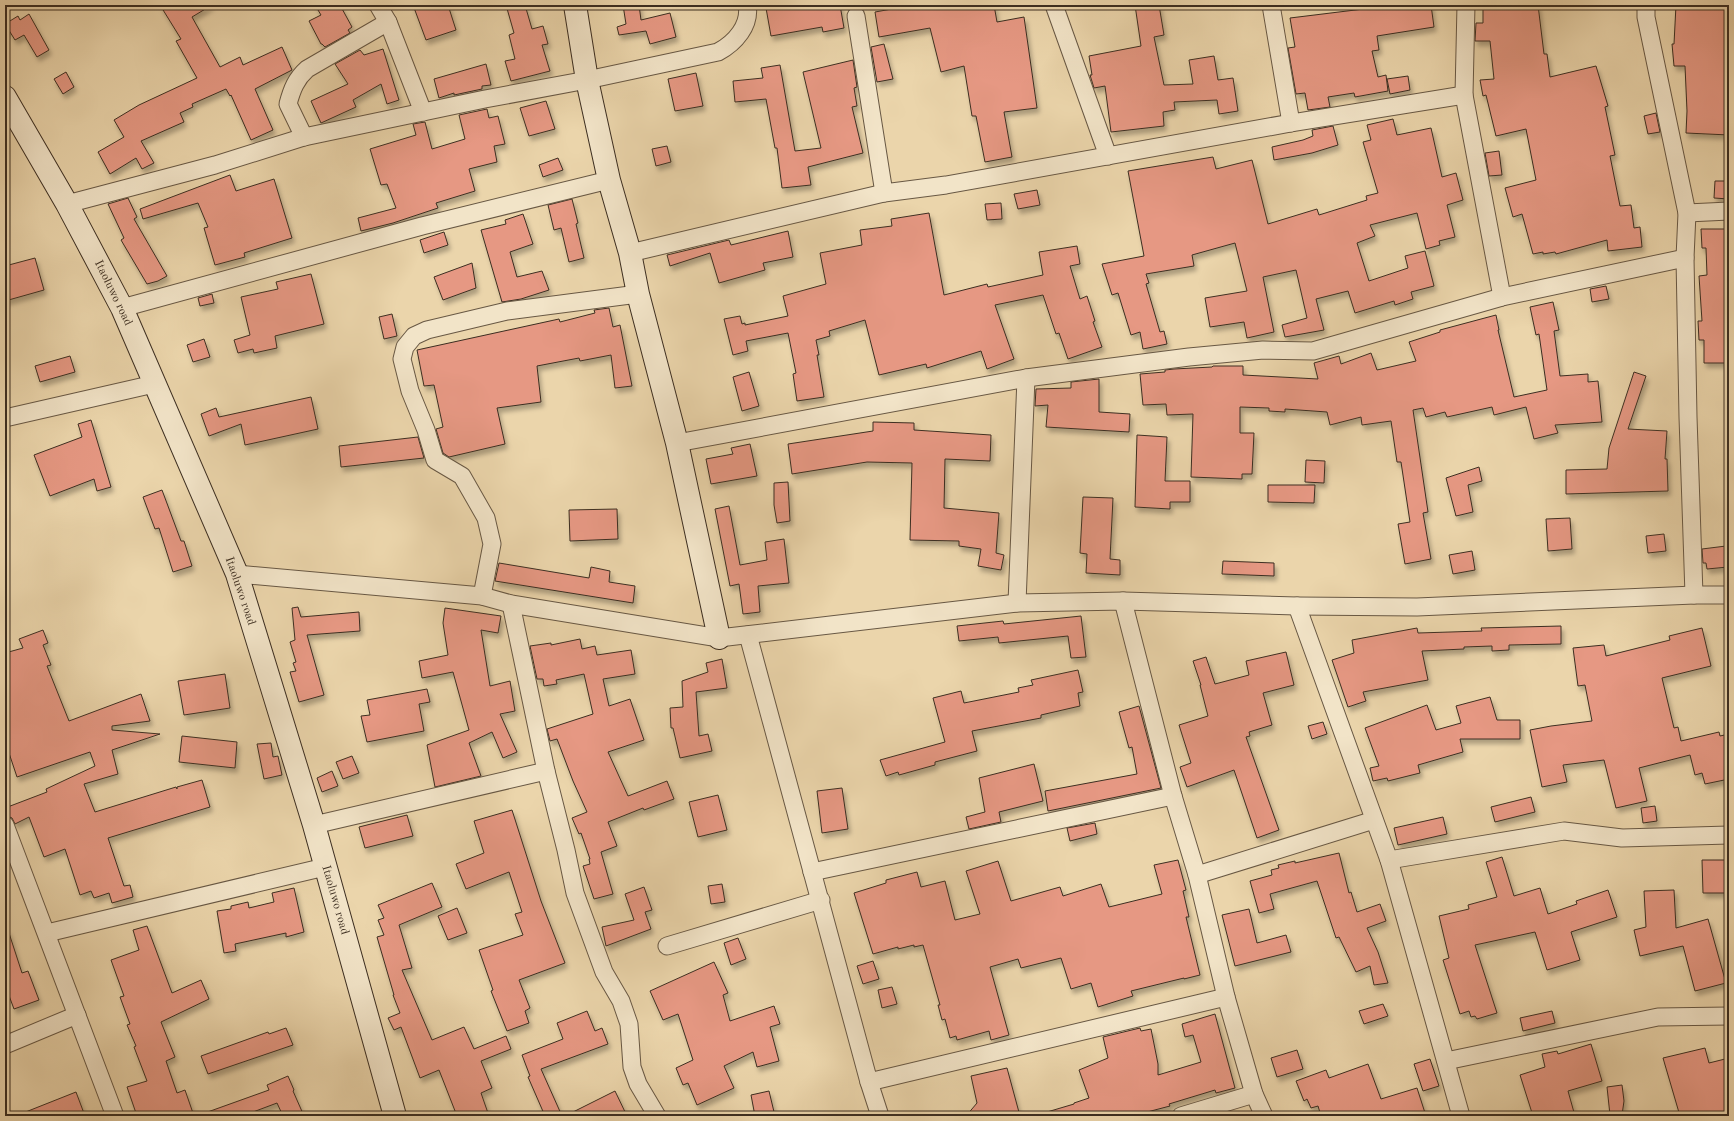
<svg xmlns="http://www.w3.org/2000/svg" width="1734" height="1121" viewBox="0 0 1734 1121" font-family="'Old Standard TT',serif">
<style>
.building{fill:#e69883;stroke:#3c2e21;filter:url(#shadow)}
.lines{fill:none;stroke-linecap:round;stroke-linejoin:round}
.street-casing{stroke:#685844;stroke-width:19}
.secondary-casing{stroke:#3c2e21;stroke-width:24}
.street{stroke:#f2e4c8;stroke-width:17}
.secondary{stroke:#f2e4c8;stroke-width:22}
.labels{text-anchor:middle;dominant-baseline:central;stroke-width:3;stroke-linejoin:round;paint-order:stroke}
.street-label{font-size:12px;fill:#3c2e21;stroke:#f2e4c8}
</style>
<defs>
<filter id="shadow"><feDropShadow dx="2.5" dy="4.5" stdDeviation="2" flood-color="#0004"/></filter>
</defs>
<rect width="100%" height="100%" fill="#ebd5ab"/>
<filter id="stains"><feTurbulence type="fractalNoise" baseFrequency=".005" numOctaves="4"/><feColorMatrix values="0 0 0 0 .2 0 0 0 0 .09 0 0 0 0 .02 0 0 0 .5 -.17"/></filter>
<radialGradient id="worn" r=".72"><stop offset=".6" stop-color="#630" stop-opacity="0"/><stop offset="1" stop-color="#630" stop-opacity=".3"/></radialGradient>
<!-- building -->
<g class="building">
<path d="M160 5H212L192 17 220 67 240 57 243 65 282 47 292 70 255 89 273 130 251 140 231 95 230 96 226 89 192 104 193 107 180 113 184 122 141 141 154 163 142 169 136 158 110 174 98 152 124 137 114 120 139 105 197 78 176 41 181 39Z"/>
<path d="M315 5H340L352 27 348 30 350 33 325 47 322 44H321L309 21 321 15Z"/>
<path d="M413 5H448L456 30 426 40Z"/>
<path d="M506 5H525L532 29 543 26 548 44 542 45 550 71 511 81 505 61 515 59 509 35 514 33Z"/>
<path d="M623 5H639L641 20 670 13 676 37 650 44 646 31 619 35 617 27 626 24Z"/>
<path d="M781 5H840L844 28 823 32 822 27 771 36 766 8Z"/>
<path d="M914 5H994L997 22 1024 17 1037 108 1004 112 1012 157 985 162 976 116H972L964 66 941 72 930 28 879 37 875 12Z"/>
<path d="M1135 5H1159L1164 35 1154 37 1164 85 1193 84 1189 60 1214 56 1218 80 1233 78 1238 111 1219 114 1217 100 1174 102 1175 110 1163 112 1164 126 1111 132 1105 86 1094 88 1090 75H1092L1089 56 1141 46Z"/>
<path d="M1396 5H1431L1434 27 1377 36 1379 50 1372 51 1378 77 1386 75 1388 91 1355 97 1354 93 1328 97 1330 107 1308 110 1305 93 1296 94 1288 48 1295 47 1290 18Z"/>
<path d="M1483 5H1538L1544 54H1547L1550 77 1596 66 1608 106 1605 107 1615 155 1610 156 1620 206 1631 205 1634 228 1640 227 1642 247 1608 251 1607 240 1556 254 1555 252 1543 254V252L1533 254 1522 214 1513 217 1505 188 1536 180 1526 129 1496 136 1486 95 1483 96 1480 80 1494 79 1490 41H1475L1476 23H1483Z"/>
<path d="M1676 5H1729V135L1686 133 1687 111 1685 66H1674L1672 44H1674Z"/>
<path d="M29 14 49 50 37 57 24 35 15 40 5 24 18 16 20 20Z"/>
<path d="M884 44 893 79 877 82 871 47Z"/>
<path d="M383 49 399 100 387 104 381 84 353 100 356 107 321 123 311 101 348 84 335 64 360 50 364 55Z"/>
<path d="M853 60 857 87 854 88 857 106 852 107 863 153 808 167 811 185 782 188 777 148H775L766 99 735 102 733 81 763 78 761 68 780 65 795 151 821 148 803 72Z"/>
<path d="M486 64 491 85 482 86V89L454 95V93L439 98 434 79Z"/>
<path d="M66 72 74 87 63 94 54 79Z"/>
<path d="M696 73 703 106 675 111 668 79Z"/>
<path d="M1408 76 1410 90 1390 94 1387 79Z"/>
<path d="M546 101 555 129 529 136 520 108Z"/>
<path d="M487 109 489 118 498 116 505 144 494 146 497 162 469 169 475 191 436 203 438 208 393 223 361 231 358 218 396 208 387 184 381 185 370 149 416 135 413 124 425 122 432 149 465 139 459 115Z"/>
<path d="M1656 113 1660 132 1648 134 1644 116Z"/>
<path d="M1393 119 1397 135 1431 128 1442 177 1456 173 1463 200 1447 205 1455 237 1439 241 1440 245 1426 249 1417 213 1370 225 1375 236 1357 243 1369 281 1408 268 1405 256 1425 251 1434 286 1411 292 1413 299 1395 305 1394 301 1355 313 1348 291 1316 299 1324 330 1285 337 1282 325 1307 318 1296 270 1263 277 1274 332 1247 338 1244 322 1210 327 1205 298 1247 291 1235 243 1192 255 1194 266 1146 274 1149 283 1146 284 1160 332 1164 331 1167 344 1143 349 1140 332 1131 335 1118 293 1112 295 1102 264 1144 256 1128 171 1213 157 1216 169 1252 160 1268 224 1317 209 1319 215 1367 200 1366 196 1378 193 1363 142 1371 140 1367 125Z"/>
<path d="M1333 126 1338 145 1312 153 1274 160 1272 147 1303 140 1313 136 1312 130Z"/>
<path d="M667 146 671 162 656 166 652 149Z"/>
<path d="M1499 151 1502 175 1489 176 1485 153Z"/>
<path d="M558 158 563 170 543 177 539 165Z"/>
<path d="M230 175 236 191 274 179 292 238 244 253 245 257 215 265 204 228 208 227 198 203 143 219 140 209Z"/>
<path d="M1715 181H1729V199L1714 198Z"/>
<path d="M1037 190 1040 205 1018 209 1014 194Z"/>
<path d="M128 198 137 217 134 219 167 276 158 281 147 284 121 240 124 238 108 204Z"/>
<path d="M572 199 578 223 576 224 584 258 569 262 561 228 554 230 548 205Z"/>
<path d="M1001 203 1002 219 987 220 985 204Z"/>
<path d="M929 213 944 295 987 284 988 287 1043 275 1039 252 1077 246 1080 264 1070 266 1080 299 1087 296 1095 321 1093 322 1102 347 1068 359 1059 333 1056 334 1043 295 995 305 1014 359 987 369 981 351 927 368 926 364 879 375 865 320 829 331 830 336 816 340 819 355H817L824 397 797 401 793 374 796 373 788 333 746 341 748 351 733 355 724 319 740 316 742 324 745 323V325L788 316 783 296 826 284 820 253 862 245 860 230 892 226 891 219Z"/>
<path d="M523 214 533 244 510 252 517 277 542 271 549 290 521 299 502 302 481 230 506 224 505 220Z"/>
<path d="M1701 229H1729V363H1704V340H1699L1698 321H1702L1699 276 1707 275 1706 248H1702Z"/>
<path d="M788 231 793 257 763 263 765 270 719 283 710 253 670 266 667 255 729 240 731 245Z"/>
<path d="M444 232 448 245 424 253 420 240Z"/>
<path d="M35 258 44 290 5 301V266Z"/>
<path d="M472 263 476 288 443 300 434 277Z"/>
<path d="M311 274 324 324 275 336 277 348 254 353 253 349 238 353 234 340 250 335 241 297 278 289 276 282Z"/>
<path d="M1606 286 1609 299 1592 302 1590 289Z"/>
<path d="M212 294 214 303 200 306 198 298Z"/>
<path d="M1553 302 1559 330 1554 331 1560 376 1588 374V382L1598 381 1602 422 1555 425 1558 433 1534 439 1526 407 1494 415 1492 407 1447 417 1445 412 1426 417 1423 408 1413 410 1428 512 1423 513 1431 559 1405 564 1398 524 1410 522 1401 462H1397L1391 421 1362 425 1361 417 1330 425 1327 412 1285 409V412L1269 411V408L1240 407V433H1254L1252 474H1242V479L1191 477 1193 414 1167 415 1166 404 1143 405 1140 374 1165 372V370L1174 369 1212 367 1213 366H1243V375L1318 379 1314 363 1339 356 1341 364 1371 353 1377 370 1416 361 1409 342 1440 332V330L1496 315 1499 330H1498L1514 397 1547 390 1539 334 1536 335 1530 307Z"/>
<path d="M609 308 613 327 620 325 632 386 615 388 611 355 580 361 579 358 537 366 541 402 497 408 505 444 449 457 443 453 436 429 443 427 434 385 424 386 417 350 559 319 560 322 595 313 594 310Z"/>
<path d="M392 314 397 336 384 339 379 317Z"/>
<path d="M204 339 210 357 193 362 187 345Z"/>
<path d="M70 356 75 372 40 382 35 366Z"/>
<path d="M749 372 759 406 742 411 733 377Z"/>
<path d="M1634 372 1646 376 1628 429 1667 431 1665 459H1667L1668 491 1566 494V470L1607 469 1609 448Z"/>
<path d="M1099 379V412L1130 414 1129 432 1046 427 1048 405 1035 406 1036 389 1071 388V382Z"/>
<path d="M311 397 318 429 245 445 241 424 209 436 201 414 216 408 219 417Z"/>
<path d="M91 420 111 487 97 491 94 479 50 496 34 455 82 437 78 424Z"/>
<path d="M873 422 914 423V430L991 435 990 461 945 459 944 508 999 513 996 553 1004 555 1001 570 978 566 981 549 959 546V541L910 540 912 463 867 462 792 474 788 444 873 431Z"/>
<path d="M1137 435 1167 437 1165 481H1190V502H1170V509L1135 507Z"/>
<path d="M418 437 424 458 341 467 339 446Z"/>
<path d="M750 444 757 476 711 484 706 459 733 454 731 448Z"/>
<path d="M1306 460 1325 461 1324 483 1305 482Z"/>
<path d="M1479 467 1482 481 1468 485 1473 512 1456 516 1446 478Z"/>
<path d="M788 482 790 521 777 523 774 505V483Z"/>
<path d="M1268 485H1315L1314 503 1268 502Z"/>
<path d="M162 490 181 541H184L192 566 173 572 159 528 155 529 143 497Z"/>
<path d="M1083 497 1113 498 1110 559 1120 560V575L1086 573 1087 554 1080 553Z"/>
<path d="M729 506 740 565 767 560 765 542 784 539 789 583 758 586 760 612 743 614 739 584 730 586 715 509Z"/>
<path d="M617 509 618 539 570 541 569 510Z"/>
<path d="M1570 518 1572 549 1548 551 1546 519Z"/>
<path d="M1664 534 1666 551 1648 553 1646 536Z"/>
<path d="M1726 546 1728 567 1707 569 1706 563H1703L1702 549Z"/>
<path d="M1472 551 1475 570 1453 574 1449 555Z"/>
<path d="M1223 561 1274 563V576L1222 574Z"/>
<path d="M499 563 589 578 591 567 610 571 609 582 635 586 633 603 495 581Z"/>
<path d="M298 607 301 617 359 612 360 631 307 635 324 695 299 702 290 672 296 671 293 663 296 662 290 642 295 640 292 608Z"/>
<path d="M445 608 501 616 498 633 481 630 490 686 510 681 515 711 500 714 517 752 503 758 492 732 469 743 481 776 435 787 427 745 469 730 453 672 422 678 419 661 448 655 443 623Z"/>
<path d="M1081 616 1086 657 1071 658 1068 636 999 643 998 637 959 641 957 626 1003 621 1004 624Z"/>
<path d="M1561 626V644L1509 645V650L1492 651V646L1464 647V649L1422 651 1428 680 1363 692 1366 701 1348 707 1332 660 1354 653 1352 640 1417 628 1418 633 1482 631 1481 628Z"/>
<path d="M1702 628 1711 666 1662 678 1674 728 1678 727 1681 741 1719 732 1720 736 1729 734V779L1705 784 1702 773 1695 775 1690 755 1639 768 1647 801 1616 808 1604 760 1563 765 1567 782 1542 787 1530 730 1551 726 1592 721 1585 685 1578 686 1573 648 1604 645 1606 656 1670 640 1669 636Z"/>
<path d="M43 630 48 643 43 645 51 665 47 666 69 721 141 694 150 721 112 726V730L160 734 112 750 118 774 84 784 95 812 176 787 177 789V787L202 780 210 807 108 838 124 886 130 885 133 897 112 903 109 893 94 898 91 891 80 895 65 849 44 857 29 817 15 824 12 818 5 815V808L47 792 46 789 95 766 90 752 17 777 5 741V653L23 648 19 639Z"/>
<path d="M580 639 582 649 595 646 597 655 631 650 635 674 603 679 609 706 630 699 644 740 608 752 628 796 667 781 674 799 644 810 643 808 608 822 617 846 601 852 613 894 594 899 583 866 590 864 589 859H590L581 833 579 834 572 818 587 812 573 781 557 739 550 741 547 729 593 714 584 674 556 680 557 684 544 686 543 679H537L530 646 551 643V645Z"/>
<path d="M1286 652 1294 685 1263 693 1272 725 1249 732 1250 736 1246 737 1279 830 1257 838 1234 770 1187 787 1180 767 1191 763 1179 725 1208 716 1200 685H1201L1193 661 1206 657 1215 684 1249 675 1246 661Z"/>
<path d="M722 659 727 688 696 692 699 736 708 734 712 751 680 758 673 728H671L670 708 683 707 682 681 708 672 706 663Z"/>
<path d="M1078 670 1083 692 1078 693 1080 706 1041 715V718L972 731 977 751 935 762V765L899 775 898 772 886 776 880 760 945 742 933 698 961 691 964 703 1019 692 1018 688 1033 685 1031 680Z"/>
<path d="M225 674 230 708 184 715 178 681Z"/>
<path d="M427 689 430 702 419 704 424 731 367 742 361 716 370 715 367 700Z"/>
<path d="M1490 697 1497 720H1520V739H1460L1463 752 1418 765 1420 773 1388 781 1387 778 1373 781 1370 768 1379 766 1365 728 1427 705 1436 730 1461 723 1456 706Z"/>
<path d="M1139 706 1161 788 1048 811 1045 791 1137 774 1132 747 1129 748 1119 712Z"/>
<path d="M1323 722 1327 734 1312 739 1308 726Z"/>
<path d="M182 736 237 742 235 768 179 762Z"/>
<path d="M271 743 273 757 278 756 282 775 264 779 257 744Z"/>
<path d="M352 756 359 773 343 779 336 762Z"/>
<path d="M1034 764 1043 801 999 812 1001 822 969 829 966 817 985 812 979 778Z"/>
<path d="M332 771 338 786 322 792 317 778Z"/>
<path d="M842 788 848 829 822 833 817 791Z"/>
<path d="M718 795 727 830 698 837 689 802Z"/>
<path d="M1531 797 1535 812 1495 822 1491 807Z"/>
<path d="M1655 806 1657 821 1643 823 1641 808Z"/>
<path d="M512 810 541 901 565 963 519 980 530 1008 525 1011 529 1023 507 1031 491 991 493 990 479 950 523 935 515 914 522 912 509 872 466 889 456 864 484 853 474 821Z"/>
<path d="M407 815 413 836 365 848 359 827Z"/>
<path d="M1443 817 1447 834 1398 845 1394 828Z"/>
<path d="M1095 823 1097 834 1070 841 1067 828Z"/>
<path d="M1339 853 1349 893 1351 892 1357 912 1380 904 1386 921 1367 928 1378 952 1388 983 1374 985 1370 966 1356 972 1339 937 1336 938 1317 881 1270 894 1274 909 1259 913 1250 881 1272 875 1271 870 1279 868 1278 865 1295 861V863Z"/>
<path d="M1502 857 1514 896 1540 888 1548 914 1577 904 1576 901 1608 890 1617 917 1571 932 1580 960 1547 970 1535 932 1475 945 1497 1013 1477 1019 1475 1016 1471 1017 1469 1011 1460 1014 1443 960 1449 958 1439 916 1469 909 1468 905 1497 897 1486 862Z"/>
<path d="M1178 860 1186 890 1183 891 1189 917H1186L1200 975 1184 979V978L1131 991 1133 996 1098 1007 1091 983 1071 989 1061 958 1021 968 1018 959 990 967 1009 1035 991 1040 989 1031 957 1040 956 1036 950 1038 945 1019 942 1020 938 1005H940L923 945 914 947V945L898 949V947L873 954 854 893 886 883V880L917 872 921 887 945 881 955 920 980 914 966 871 998 861 1011 901 1060 887 1063 896 1101 884 1109 907 1162 894 1154 865Z"/>
<path d="M1702 860H1728V893H1703Z"/>
<path d="M432 883 442 907 399 925 412 968 402 970 432 1040 464 1027 474 1049 506 1036 511 1049 481 1061 492 1088 481 1093 489 1116H457L439 1070 420 1078 401 1027 394 1030 388 1018 400 1013 393 995H394L377 937 384 935 378 920 384 918 378 905Z"/>
<path d="M722 884 725 902 711 904 708 886Z"/>
<path d="M644 887 652 910 645 912 651 929 606 946 602 927 634 920 625 894Z"/>
<path d="M294 888 304 932 286 937V933L235 944 236 951 224 953 217 911 231 909V906L248 902 249 908 274 902 272 893Z"/>
<path d="M1674 890 1676 928 1708 919 1726 983 1695 991 1683 946 1640 956 1634 930 1646 927 1644 891Z"/>
<path d="M457 908 467 933 448 940 438 916Z"/>
<path d="M1249 909 1257 943 1286 935 1291 952 1235 966 1222 915Z"/>
<path d="M147 926 172 993 201 980 209 999 161 1022 175 1057 166 1061 177 1093 185 1090 194 1116H137L127 1087 147 1081 134 1047 136 1046 127 1025 130 1024 120 997 124 996 111 960 139 950 133 930Z"/>
<path d="M8 930 22 973 28 971 39 1000 14 1009 5 985V931Z"/>
<path d="M738 938 746 959 731 965 724 943Z"/>
<path d="M873 961 879 979 863 984 857 966Z"/>
<path d="M714 962 728 993 723 995 730 1021 774 1006 780 1024 770 1027 779 1061 757 1067 753 1052 724 1066 734 1088 697 1105 688 1083 683 1085 676 1068 693 1060 678 1014 663 1020 650 991Z"/>
<path d="M892 987 897 1004 882 1008 878 990Z"/>
<path d="M1383 1004 1388 1016 1364 1024 1359 1011Z"/>
<path d="M587 1011 595 1031 602 1028 608 1044 541 1069 562 1116H545L528 1077 530 1076 522 1055 563 1039 557 1023Z"/>
<path d="M1552 1011 1555 1023 1523 1031 1520 1018Z"/>
<path d="M1215 1014 1235 1088 1216 1093 1215 1090 1169 1104 1170 1106 1132 1116H1047V1112L1074 1104V1103L1089 1098 1079 1070 1108 1058 1103 1037 1140 1028 1141 1031 1151 1029 1158 1064V1075L1201 1062 1193 1035 1185 1037 1182 1024Z"/>
<path d="M286 1028 293 1045 208 1074 201 1056 268 1032 269 1034Z"/>
<path d="M1591 1044 1602 1081 1568 1091 1575 1116H1533L1520 1075 1545 1067 1542 1054 1557 1051 1558 1054Z"/>
<path d="M1705 1048 1709 1063 1729 1058V1115L1680 1116 1663 1058Z"/>
<path d="M1297 1050 1303 1069 1277 1077 1271 1058Z"/>
<path d="M1430 1059 1439 1086 1423 1091 1414 1064Z"/>
<path d="M1368 1064 1381 1099 1417 1088 1426 1116H1388L1387 1112 1374 1116H1321L1318 1106 1311 1108 1307 1099 1304 1101 1296 1081 1326 1070 1329 1078Z"/>
<path d="M1007 1068 1020 1116H966L977 1103 971 1076Z"/>
<path d="M288 1076 294 1090 293 1091 304 1116H283L277 1103 253 1112 254 1116H202V1114L269 1090 267 1085Z"/>
<path d="M1622 1085 1624 1101 1622 1115H1610L1607 1087Z"/>
<path d="M615 1091 627 1116H565Z"/>
<path d="M769 1091 775 1116H755L751 1095Z"/>
<path d="M76 1092 85 1116H18V1115Z"/>
</g>
<g class="lines">
<!-- street casing -->
<g class="street-casing">
<g id="street">
<path d="M378 5 388 22 423 112"/>
<path d="M1054 5 1108 156"/>
<path d="M1271 5 1291 123"/>
<path d="M1466 5 1464 95 1502 297"/>
<path d="M1646 5V17L1687 213 1685 258 1688 417 1694 595"/>
<path d="M856 16 884 193"/>
<path d="M304 137 288 104C292 89 296 79 307 69L388 22"/>
<path d="M67 204 215 165 304 137 485 99 587 80 718 52C735 43 751 25 747 5"/>
<path d="M1687 213 1729 211"/>
<path d="M630 253 884 193 946 185 1291 123 1464 95"/>
<path d="M122 308 422 226 609 180"/>
<path d="M5 418 154 384"/>
<path d="M677 443 1026 378 1189 357 1263 350 1313 351 1502 297 1685 258"/>
<path d="M237 574 482 596 511 604 719 638 1017 603 1123 601 1297 606 1417 607 1694 595H1729"/>
<path d="M482 596 492 544 486 518 462 476 435 460 426 430 410 391 402 359 405 347 414 336 427 330 507 311 638 294"/>
<path d="M1123 601 1173 796 1197 875 1226 997 1254 1094 1264 1116"/>
<path d="M1017 603 1026 378"/>
<path d="M511 604 546 771 566 850 575 893 604 972 621 1001 629 1024 632 1067 638 1084 657 1116"/>
<path d="M1297 606 1389 860 1461 1116"/>
<path d="M748 635 869 1082 1226 997"/>
<path d="M5 825 115 1116"/>
<path d="M314 825 546 771"/>
<path d="M1389 860 1564 831 1622 838 1729 835"/>
<path d="M812 872 1173 796"/>
<path d="M1197 875 1374 820"/>
<path d="M47 933 325 867"/>
<path d="M667 946 821 900"/>
<path d="M5 1045 77 1015"/>
<path d="M1446 1061 1658 1017 1729 1016"/>
<path d="M869 1082 880 1116"/>
<path d="M1181 1116 1254 1094"/>
</g>
</g>
<!-- secondary casing -->
<g class="secondary-casing">
<g id="secondary">
<path d="M575 5 587 80 609 180 630 253 638 294 677 443 719 638"/>
<path d="M5 97 67 204 122 308 237 574 314 825 395 1116"/>
</g>
</g>
<!-- street -->
<use href="#street" class="street"/>
<!-- secondary -->
<use href="#secondary" class="secondary"/>
</g>
<g class="labels">
<!-- street labels -->
<g class="street-label">
<text transform="translate(113 293) rotate(64)">Itaoluwo road</text>
<text transform="translate(240 591) rotate(71)">Itaoluwo road</text>
<text transform="translate(335 900) rotate(74)">Itaoluwo road</text>
</g>
</g>
<!-- margin -->
<rect width="1734" height="1121" fill="none" stroke="#ebd5ab" stroke-width="20"/>
<rect x="6" y="6" width="1722" height="1109" fill="none" stroke="#3c2e21" stroke-width="2"/>
<rect x="10" y="10" width="1714" height="1101" fill="none" stroke="#3c2e21"/>
<rect width="100%" height="100%" filter="url(#stains)"/>
<rect width="100%" height="100%" fill="url(#worn)"/>
</svg>
